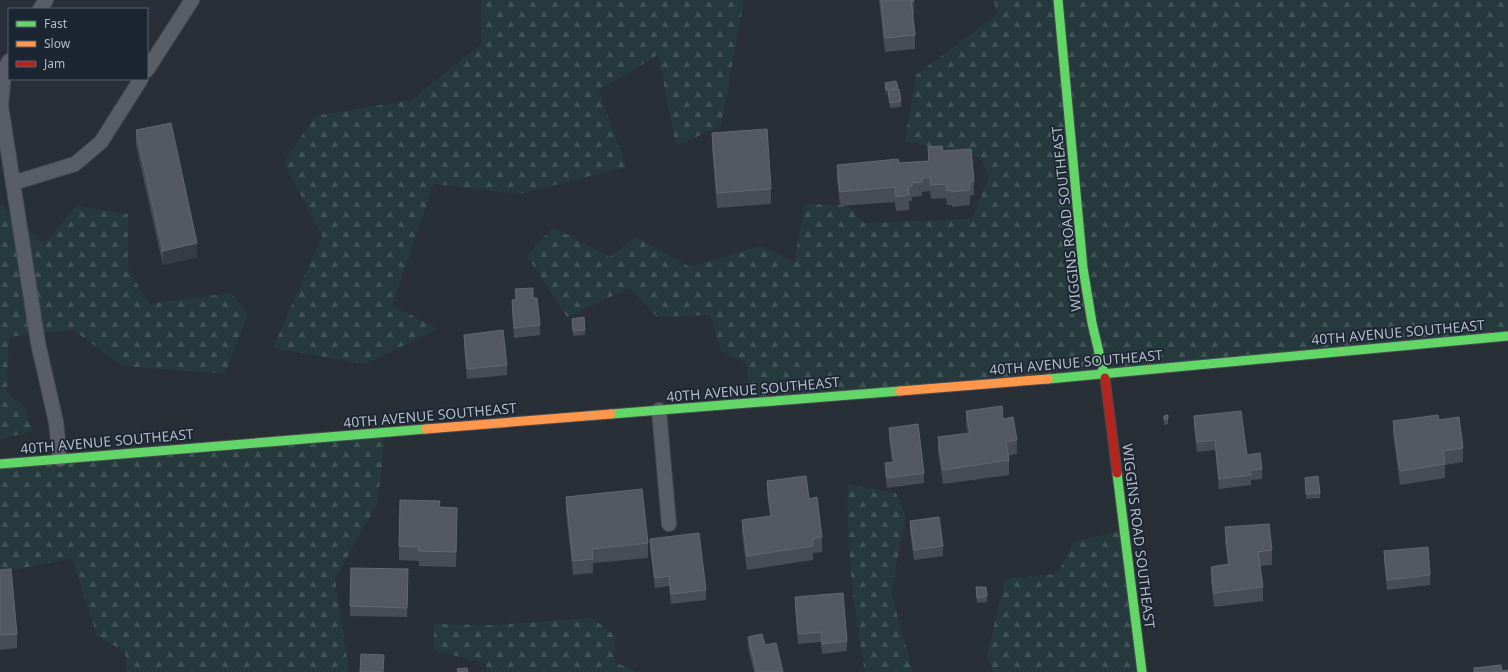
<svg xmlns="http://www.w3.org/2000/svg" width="1508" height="672" viewBox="0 0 1508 672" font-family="'Noto Sans',sans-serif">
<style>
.forest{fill:url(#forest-firs)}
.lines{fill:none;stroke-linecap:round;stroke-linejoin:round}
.lane-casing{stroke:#474b52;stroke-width:16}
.fast-casing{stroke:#474b52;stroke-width:11}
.slow-casing{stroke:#474b52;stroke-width:11}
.jam-casing{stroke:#474b52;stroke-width:11}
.lane{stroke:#595d65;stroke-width:14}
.fast{stroke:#63d668;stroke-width:9}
.slow{stroke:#ff974d;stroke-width:9}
.jam{stroke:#b3261e;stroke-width:9}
.wall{fill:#484d55}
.shaded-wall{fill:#373c44}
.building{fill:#545961;stroke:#626871}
.labels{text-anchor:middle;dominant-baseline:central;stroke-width:3.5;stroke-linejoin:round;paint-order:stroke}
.street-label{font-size:14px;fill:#b3bbc8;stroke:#1c2532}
</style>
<defs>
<pattern id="forest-firs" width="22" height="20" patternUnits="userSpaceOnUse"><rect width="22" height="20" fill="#26393d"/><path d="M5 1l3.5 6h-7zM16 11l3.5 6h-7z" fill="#435458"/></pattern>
</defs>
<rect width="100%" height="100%" fill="#292f37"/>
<!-- forest -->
<g class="forest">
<path d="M481 0H744L721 126 676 146 658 55 599 90 626 167 519 194 434 184 392 305 438 329 365 364 273 348 322 236 284 163 315 116 411 100 481 44Z"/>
<path d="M993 0H1508V338L750 403 747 364 721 351 710 315 657 317 630 288 567 317 527 256 553 227 610 257 636 237 690 267 761 246 794 262 805 204 847 205 864 223 972 219 989 177 980 158 905 141 916 75 998 14Z"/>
<path d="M0 204 44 244 76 206 128 214V269L149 304 231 293 248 314 225 374 123 366 73 330 9 337 7 393 24 406 33 431 0 439Z"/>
<path d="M386 432 377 504 335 579 349 672H127L125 652 97 636 72 558 0 573V466Z"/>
<path d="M848 484 896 493 906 518 891 592 913 672H865C854 610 846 547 848 484Z"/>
<path d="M1124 530 1142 672H993L987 655 1005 579 1057 574 1074 542Z"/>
<path d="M592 618 616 636 614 662 637 672H486V664L434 650V624L494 625Z"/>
</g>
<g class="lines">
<!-- lane casing -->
<g class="lane-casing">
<g id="lane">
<path d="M40 9 46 0"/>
<path d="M9 61 4 71 1 106 38 343 56 422 60 459"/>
<path d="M147 70 192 0"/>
<path d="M13 183 75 164 101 142 141 79"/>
<path d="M659 410 669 524"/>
</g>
</g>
<!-- fast casing -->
<g class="fast-casing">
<g id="fast">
<path d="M1058 0 1083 268 1092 323 1105 378"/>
<path d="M1048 379 1508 336"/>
<path d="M611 414 900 391"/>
<path d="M0 464 426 429"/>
<path d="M1117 473 1142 672"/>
</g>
</g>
<!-- slow casing -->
<g class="slow-casing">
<g id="slow">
<path d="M900 391 1048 379"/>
<path d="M426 429 611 414"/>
</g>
</g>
<!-- jam casing -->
<g class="jam-casing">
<path id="jam" d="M1105 378 1117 473"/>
</g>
<!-- lane -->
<use href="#lane" class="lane"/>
<!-- fast -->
<use href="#fast" class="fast"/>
<!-- slow -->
<use href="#slow" class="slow"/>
<!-- jam -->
<use href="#jam" class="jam"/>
</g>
<!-- wall -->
<g class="wall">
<path d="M879 0H914V15H913L915 35V49L885 52Z"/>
<path d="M885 83 898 90 901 101V107L890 108 888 95H886L885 89Z"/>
<path d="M136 130 197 257 163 265 136 145Z"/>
<path d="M712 133 771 189V204L717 208 712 148Z"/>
<path d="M928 147 943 151 974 181V195L970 196V205L952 207V205H947L946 198 931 199 930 191 922 192V196L912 197V201H909V210L896 211 895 202 840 206 837 179V165L899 163 928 161Z"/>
<path d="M515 289 533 298 540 325V335L514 338 512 310V300H515Z"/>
<path d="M572 319 585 330V335L573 336Z"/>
<path d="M464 335 507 365V375L467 379 464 345Z"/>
<path d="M966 411 1003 419 1017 440V454L1008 456 1009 460V475L943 484 938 452V437L968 433 966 425Z"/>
<path d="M1164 416 1168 419V424L1164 425Z"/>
<path d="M1194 416 1247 455 1262 469V479L1251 480V485L1219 489 1215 450 1197 452 1194 426Z"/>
<path d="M1439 420 1463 448V462L1445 465V478L1400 485 1393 435V421Z"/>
<path d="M889 428 924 473V483L887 488 885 473V463L892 462 889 438Z"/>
<path d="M1305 478 1320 493V498L1306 499Z"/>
<path d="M767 481 809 499 822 537V552L813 553V560L747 570 742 534V520L770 516 767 495Z"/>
<path d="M566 497 648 543V558L593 563V573L573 575 566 511Z"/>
<path d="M440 507 457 522 456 567 419 566V561L399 560V546Z"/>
<path d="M910 521 943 546V556L914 560 910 531Z"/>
<path d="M1225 527 1272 550V565L1260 566 1263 587V601L1214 607 1211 581V567L1228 565 1225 542Z"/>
<path d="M650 539 706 590V600L671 604 669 586 655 588 650 549Z"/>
<path d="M1384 551 1430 575V585L1387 590 1384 561Z"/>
<path d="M0 570 17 634V648L0 650Z"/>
<path d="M408 579 407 617 350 616V606Z"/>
<path d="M976 587 987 596V602L977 603Z"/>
<path d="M795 597 847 641V651L822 654 821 642 798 644 795 607Z"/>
<path d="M748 637 765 645 783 672H754L748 647Z"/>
</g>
<!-- shaded-wall -->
<g class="shaded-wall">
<path d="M898 88V93L888 91V95H886V90Z"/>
<path d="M197 243V257L163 265V251Z"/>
<path d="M457 508V522L456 567V552Z"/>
</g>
<!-- building -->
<g class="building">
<path d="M881 0H914V1H911L915 35 885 38Z"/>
<path d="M896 81 898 88 886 90 885 83Z"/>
<path d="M899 89 901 101 890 103 888 91Z"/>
<path d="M171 123 197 243 163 251 136 130Z"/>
<path d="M767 129 771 189 717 193 712 133Z"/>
<path d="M942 146 943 151 971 149 974 181 970 182V190L952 192V190L947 191 946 184 931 185 930 177 922 178V182L912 183V186L908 187 909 195 896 197 895 187 840 192 837 165 898 159 899 163 929 161 928 147Z"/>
<path d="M533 288V298H537L540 325 514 328 512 300H517L515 289Z"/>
<path d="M584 317 585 330 573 331 572 319Z"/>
<path d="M503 330 507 365 467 369 464 335Z"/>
<path d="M1002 406 1003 419 1013 417 1017 440 1006 442 1009 460 943 470 938 437 970 433 966 411Z"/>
<path d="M1241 411 1247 455 1260 453 1262 469 1250 470 1251 475 1219 479 1215 440 1197 442 1194 416Z"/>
<path d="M1168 415V419H1164V416Z"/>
<path d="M1438 415 1439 420 1459 417 1463 448 1443 451 1445 464 1400 471 1393 421Z"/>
<path d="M918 424 924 473 887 478 885 463 894 462 889 428Z"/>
<path d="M806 476 809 499 817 497 822 537 812 539 813 546 747 556 742 520 771 516 767 481Z"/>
<path d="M1318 476 1320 493 1306 494 1305 478Z"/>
<path d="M642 489 648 543 592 549 593 559 573 561 566 497Z"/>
<path d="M400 500 440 501 439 507 457 508 456 552 419 551V547L399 546Z"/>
<path d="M939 517 943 546 914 550 910 521Z"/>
<path d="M1269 524 1272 550 1258 552 1263 587 1214 593 1211 567 1229 564 1225 527Z"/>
<path d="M699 533 706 590 671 594 669 576 655 578 650 539Z"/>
<path d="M1428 547 1430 575 1387 580 1384 551Z"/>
<path d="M351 568 408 569 407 608 350 606Z"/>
<path d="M11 569 17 634 0 635V570Z"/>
<path d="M976 587H986L987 596 977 598Z"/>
<path d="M843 593 847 641 822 644 821 632 798 634 795 597Z"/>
<path d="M762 634 765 645 776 643 783 672H757L748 637Z"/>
<path d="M361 654 384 655 383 672H360Z"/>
<path d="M1501 665 1502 671 1508 670V672H1474V668Z"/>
<path d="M467 668 468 672H458L457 669Z"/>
</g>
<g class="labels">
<!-- street labels -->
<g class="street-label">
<text transform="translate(1066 219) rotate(-96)">WIGGINS ROAD SOUTHEAST</text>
<text transform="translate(1398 332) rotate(-5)">40TH AVENUE SOUTHEAST</text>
<text transform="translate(1076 362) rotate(-5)">40TH AVENUE SOUTHEAST</text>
<text transform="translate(753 389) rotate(-5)">40TH AVENUE SOUTHEAST</text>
<text transform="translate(430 415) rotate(-5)">40TH AVENUE SOUTHEAST</text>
<text transform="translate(107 441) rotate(-5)">40TH AVENUE SOUTHEAST</text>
<text transform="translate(1139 536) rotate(83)">WIGGINS ROAD SOUTHEAST</text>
</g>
</g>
<!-- legend -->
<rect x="8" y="8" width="140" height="72" fill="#1c2532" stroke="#58616e"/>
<rect x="16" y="21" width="20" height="6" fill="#63d668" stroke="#58616e"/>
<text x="44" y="28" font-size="12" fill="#b3bbc8">Fast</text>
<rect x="16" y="41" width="20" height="6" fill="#ff974d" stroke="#58616e"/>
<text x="44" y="48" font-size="12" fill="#b3bbc8">Slow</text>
<rect x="16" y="61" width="20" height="6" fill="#b3261e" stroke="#58616e"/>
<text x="44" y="68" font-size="12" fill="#b3bbc8">Jam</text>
</svg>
